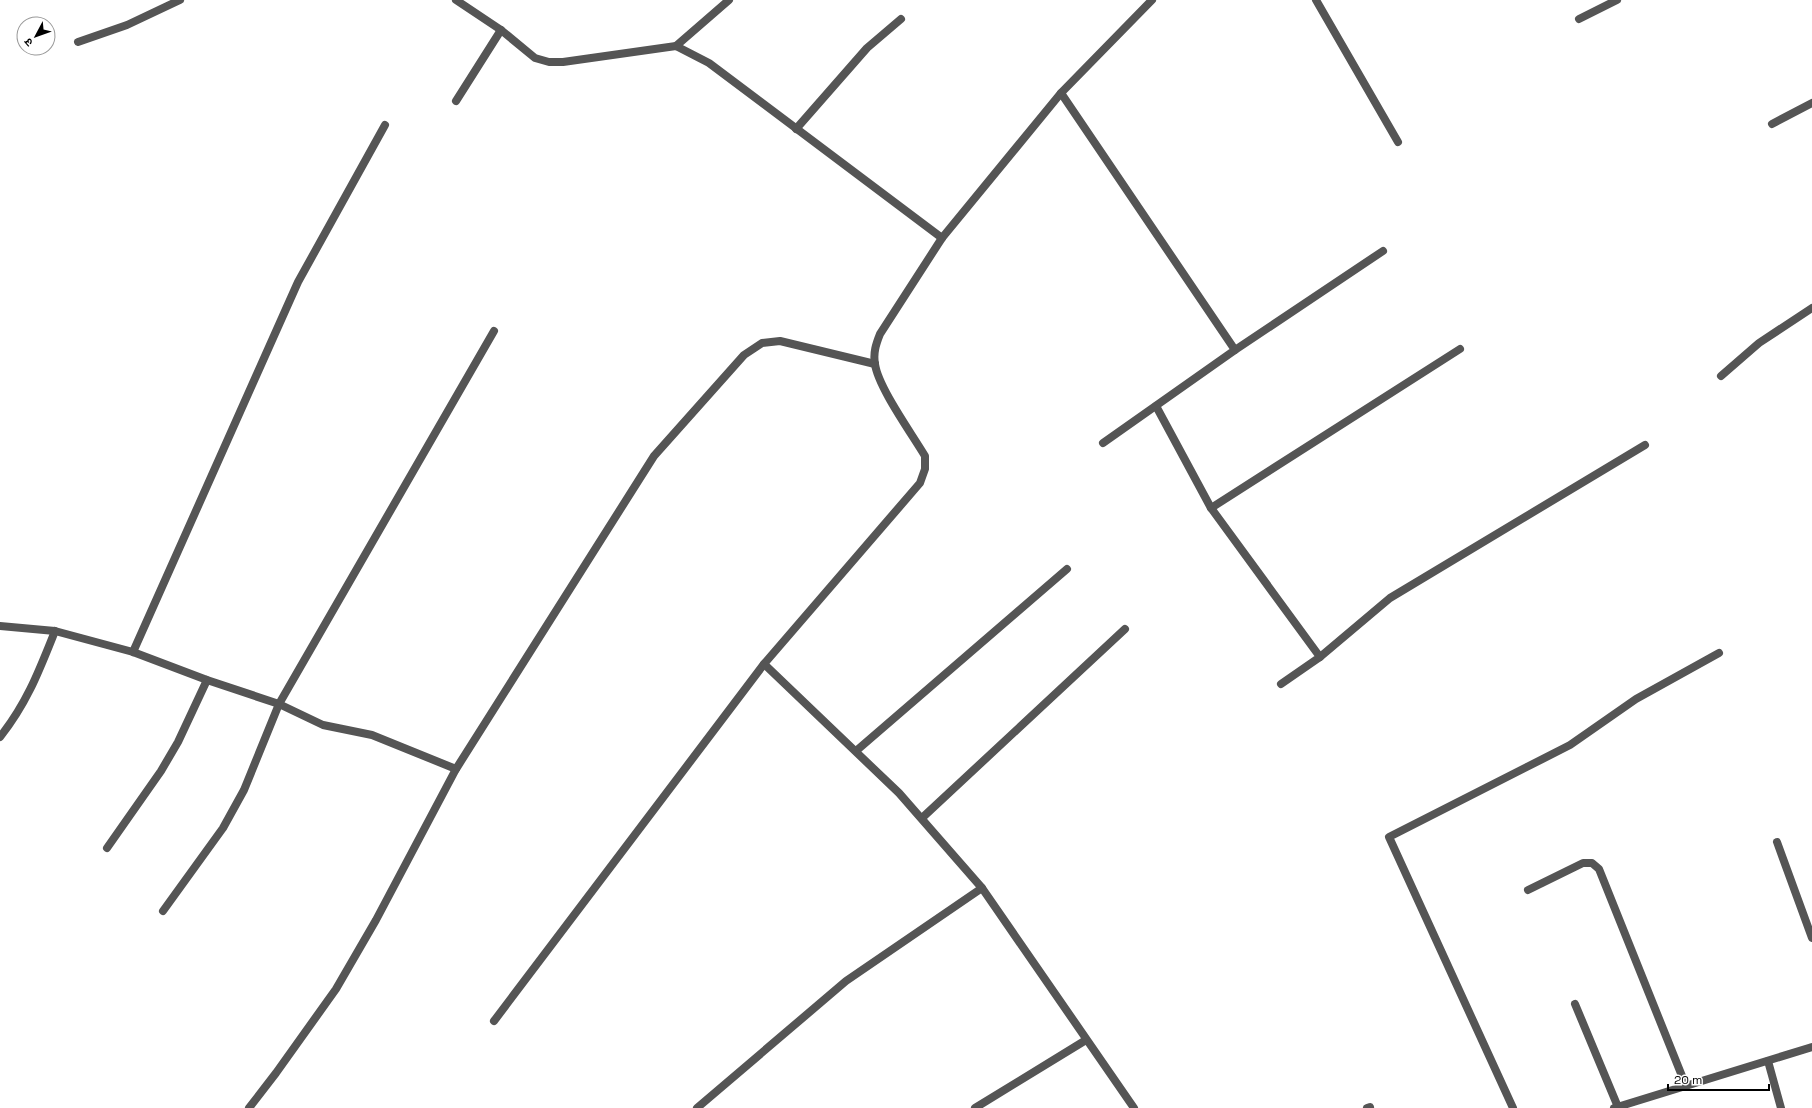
<svg xmlns="http://www.w3.org/2000/svg" width="1812" height="1108" viewBox="0 0 1812 1108" font-family="'Space Grotesk','Noto Sans Devanagari',sans-serif">
<style>
.lines{fill:none;stroke-linecap:round;stroke-linejoin:round}
.lane{stroke:#555;stroke-width:8}
.street{stroke:#555;stroke-width:8}
</style>
<rect width="100%" height="100%" fill="#fff"/>
<g class="lines">
<!-- lane -->
<g class="lane">
<path d="M0 737C27 703 39 671 55 631"/>
<path d="M107 848 161 771 178 742 207 680"/>
<path d="M1768 1061 1781 1108"/>
</g>
<!-- street -->
<g class="street">
<path d="M456 0 501 30 535 58 549 62H563L676 46 709 63 942 238"/>
<path d="M1316 0 1398 142"/>
<path d="M1579 19 1617 0"/>
<path d="M78 42 127 25 180 0"/>
<path d="M676 46 729 0"/>
<path d="M1061 93 1235 350 1103 443"/>
<path d="M456 101 501 30"/>
<path d="M1772 124 1812 103"/>
<path d="M796 129 867 48 901 19"/>
<path d="M1235 350 1383 251"/>
<path d="M1721 376 1759 343 1812 308"/>
<path d="M1156 406 1211 508 1320 657 1281 684"/>
<path d="M1211 508 1460 349"/>
<path d="M0 626 55 631 133 652 207 680 279 704 323 725 372 735 456 769"/>
<path d="M133 652 298 282 385 125"/>
<path d="M1320 657 1390 598 1645 445"/>
<path d="M856 751 1067 569"/>
<path d="M922 818 1125 629"/>
<path d="M1777 842 1812 938"/>
<path d="M1528 890 1583 863H1592L1599 869 1686 1086"/>
<path d="M163 911 223 828 244 790 279 704 494 331"/>
<path d="M1575 1004 1618 1107"/>
<path d="M494 1021 764 664"/>
<path d="M249 1108 276 1073 336 989 376 920 456 769 654 456 744 355 762 343 780 341 875 364"/>
<path d="M697 1108 846 981 982 888"/>
<path d="M975 1108 1086 1040"/>
<path d="M1134 1108 982 888 899 793 764 664 920 483 925 469V456C912 434 878 387 875 364 873 353 876 344 880 334L942 238 1061 93 1152 0"/>
<path d="M1367 1108 1370 1107"/>
<path d="M1513 1108 1389 837 1570 745 1636 699 1719 653"/>
<path d="M1614 1108 1812 1047"/>
</g>
</g>
<!-- north arrow -->
<g transform="translate(36 36) rotate(229)"><circle r="19" fill="#ffffff" stroke="#999999"/>
<path d="M0-3L7 15L0 10L-7 15Z" fill="#000000"/>
<text y="-6" font-size="11" font-weight="bold" text-anchor="middle" fill="#000000">उ</text>
</g>
<!-- scale -->
<path d="M1668 1084v6h101v-6" fill="none" stroke="#000000" stroke-width="2"/>
<text x="1674" y="1084" font-size="12" fill="#000000" stroke="#ffffff" stroke-width="3" paint-order="stroke">20 m</text>
</svg>
